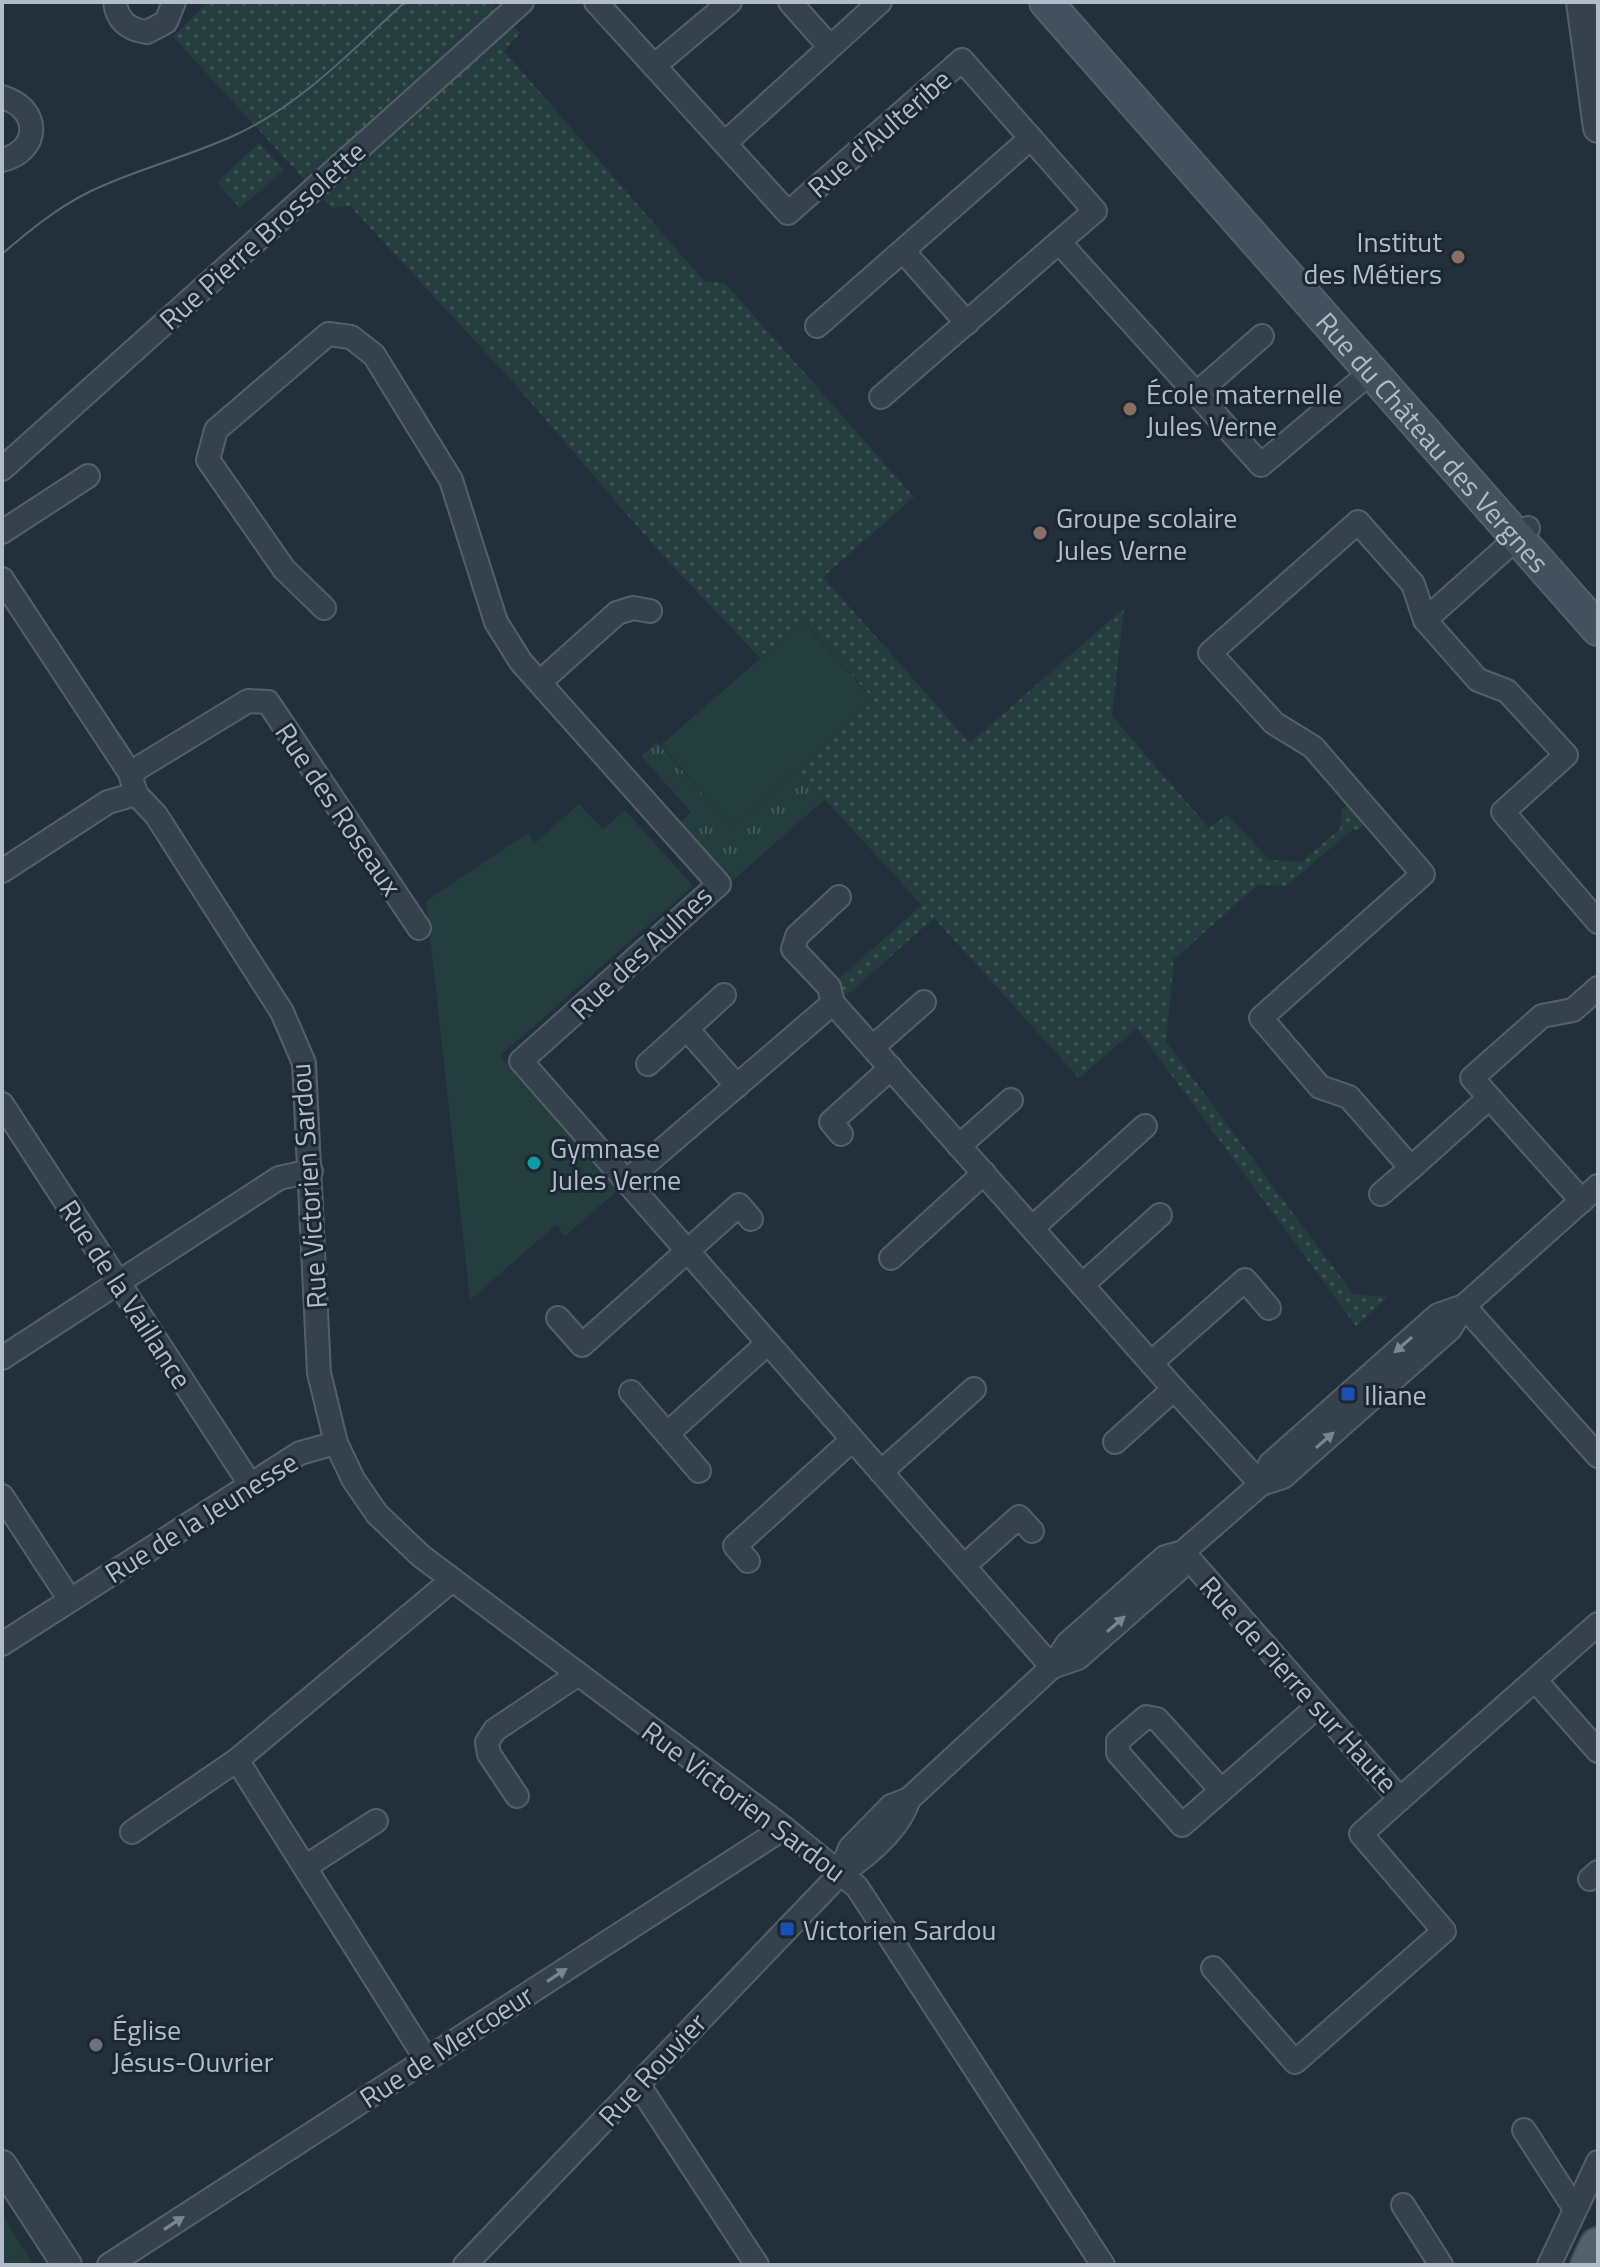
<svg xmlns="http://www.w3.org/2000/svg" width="1600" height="2267" viewBox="0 0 1600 2267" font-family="'Titillium Web',sans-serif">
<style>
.grass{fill:url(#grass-tufts)}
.park{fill:url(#park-dots)}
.garden{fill:#243d3d}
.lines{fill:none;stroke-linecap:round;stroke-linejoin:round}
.minor-casing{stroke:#545f6a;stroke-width:26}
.tertiary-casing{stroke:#545f6a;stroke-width:32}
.secondary-casing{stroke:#545f6a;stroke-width:36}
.primary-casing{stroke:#3f4b55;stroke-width:40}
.minor{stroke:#35424c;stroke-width:22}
.tertiary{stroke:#35424c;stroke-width:28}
.secondary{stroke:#43515f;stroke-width:32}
.primary{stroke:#53616c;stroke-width:36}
.tram{stroke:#576674;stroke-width:2}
.oneway{fill:#798590}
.education-dot{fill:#8d6e63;stroke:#1b2731;stroke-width:3}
.culture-dot{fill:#0f9aa8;stroke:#1b2731;stroke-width:3}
.transit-dot{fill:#1a4fb4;stroke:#1b2731;stroke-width:3}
.worship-dot{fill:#6b7280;stroke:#1b2731;stroke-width:3}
.labels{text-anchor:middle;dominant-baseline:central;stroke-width:6;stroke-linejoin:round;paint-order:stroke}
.street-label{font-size:28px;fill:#b1bcc8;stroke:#1b2731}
.poi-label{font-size:28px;fill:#b1bcc8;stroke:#1b2731;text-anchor:start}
</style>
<defs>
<pattern id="grass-tufts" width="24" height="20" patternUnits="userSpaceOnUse" patternTransform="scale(2)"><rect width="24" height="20" fill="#243d3d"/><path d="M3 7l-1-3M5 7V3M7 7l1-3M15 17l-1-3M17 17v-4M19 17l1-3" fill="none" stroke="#415758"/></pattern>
<pattern id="park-dots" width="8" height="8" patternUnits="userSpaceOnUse" patternTransform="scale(2)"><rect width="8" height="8" fill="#243d3d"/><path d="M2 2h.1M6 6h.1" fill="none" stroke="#415758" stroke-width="1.8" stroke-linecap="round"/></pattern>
</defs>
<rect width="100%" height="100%" fill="#22303c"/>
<!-- grass -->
<path class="grass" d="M657 742 732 827 797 769 825 799 723 889 672 831 691 812 641 756Z"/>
<!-- park -->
<g class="park">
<path d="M208 2H491L520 33 504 51 704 281 725 283 914 497 823 577 970 743 1124 608 1112 716 1209 828 1227 815 1270 860 1301 862 1340 829 1342 809 1347 804 1366 822 1360 829 1352 830 1286 886 1258 885 1174 959 1166 1042 1353 1294 1388 1297 1356 1326 1137 1028 1079 1078 934 918 846 996 834 983 922 905 797 769 874 700 804 621 760 658 663 556 514 383 350 206 331 208 173 37Z"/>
<path d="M259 143 284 170 240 208 217 182Z"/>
</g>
<!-- garden -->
<g class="garden">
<path d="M803 621 874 701 732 827 661 745Z"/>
<path d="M579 804 603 829 625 810 693 886 500 1056 618 1190 565 1236 556 1225 470 1300 426 901 528 833 534 844Z"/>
<path d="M2 2215 34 2265H2Z"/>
</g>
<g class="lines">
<!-- minor casing -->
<g class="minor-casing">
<g id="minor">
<path d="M115 2C117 21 129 30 147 32L166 22 174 2"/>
<path d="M596 2 788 213 962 60 1095 211 1059 242 1261 465 1372 371"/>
<path d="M790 2 830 47"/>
<path d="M654 66 730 2"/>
<path d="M2 97C41 108 41 151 2 160"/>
<path d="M725 143 880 2"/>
<path d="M903 251 967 323"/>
<path d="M817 326 1031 138"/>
<path d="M1196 394 1262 336"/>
<path d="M881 397 1059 242"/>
<path d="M2 469 522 2"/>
<path d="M2 532 88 476"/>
<path d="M2 579 130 773 136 794 156 815 282 1012 304 1063 319 1373 336 1443 353 1479 377 1514 421 1556 784 1828 857 1887 1103 2265"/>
<path d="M324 608 284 569 208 460 216 430 328 334 351 337 374 355 451 480 496 622 521 662 719 884 521 1061 1052 1667"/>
<path d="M1425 620 1528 528"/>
<path d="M540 682 617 613 633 608 650 611"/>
<path d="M130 773 248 701 268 702 419 928"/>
<path d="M2 871 108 802 136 794"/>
<path d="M839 897 797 936 793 949 829 987 833 1003 1174 1389 1261 1484"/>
<path d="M687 1029 737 1086"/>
<path d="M873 1047 924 1002"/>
<path d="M648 1064 724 995"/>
<path d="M1489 1098 1411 1168 1349 1097 1320 1087 1261 1018 1423 874 1313 747 1274 723 1210 653 1358 522 1413 584 1425 620 1478 680 1507 691 1566 755 1503 812 1598 922"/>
<path d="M2 1104 250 1484"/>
<path d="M841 1134 831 1122 891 1068"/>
<path d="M959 1146 1011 1100"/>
<path d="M626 1181 833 1003"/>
<path d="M1381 1194 1411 1168"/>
<path d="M1582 1201 1472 1078 1542 1016 1573 1010 1598 988"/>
<path d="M1032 1228 1145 1126"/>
<path d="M891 1258 984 1173"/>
<path d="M1082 1285 1160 1215"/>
<path d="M1464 1306 1598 1456"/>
<path d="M558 1318 582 1345 739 1205 751 1219"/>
<path d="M2 1358 279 1178 311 1171"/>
<path d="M1151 1363 1245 1280 1269 1308"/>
<path d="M631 1392 699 1471"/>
<path d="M667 1434 768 1343"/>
<path d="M1115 1442 1174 1389"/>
<path d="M881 1472 974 1389"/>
<path d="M1261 1484 1270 1464 1438 1315 1464 1306"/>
<path d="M2 1496 70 1600"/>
<path d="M1183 1552 1400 1799 1598 1624"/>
<path d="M748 1561 735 1546 852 1440"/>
<path d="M964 1566 1019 1517 1032 1531"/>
<path d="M2 1644 300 1453 336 1443"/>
<path d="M1052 1667 1078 1658 1178 1570 1183 1552"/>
<path d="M1535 1680 1598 1751"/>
<path d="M237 1760 426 2059"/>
<path d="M1221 1790 1157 1719 1146 1717 1118 1741V1753L1182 1825 1317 1707"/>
<path d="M517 1796 489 1754 487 1742 495 1730 577 1675"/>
<path d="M132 1832 237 1760 452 1580"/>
<path d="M305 1867 376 1821"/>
<path d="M840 1874 850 1848 891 1806 909 1799 1052 1667 1067 1644 1165 1557 1183 1552 1261 1484 1283 1477 1450 1329 1464 1306 1598 1186"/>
<path d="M1590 1879 1598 1872"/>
<path d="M1213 1968 1295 2062 1444 1931 1361 1834 1400 1799"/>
<path d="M638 2084 757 2265"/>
<path d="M1524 2130 1575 2209"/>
<path d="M1403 2205 1441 2265"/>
<path d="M109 2265 784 1828"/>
<path d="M465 2265 840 1874C867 1856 899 1830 909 1799"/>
<path d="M1549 2265 1598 2162"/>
</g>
</g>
<!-- tertiary casing -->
<g class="tertiary-casing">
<g id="tertiary">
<path d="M1581 2 1598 128"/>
<path d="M2 2165 67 2265"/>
</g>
</g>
<!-- secondary casing -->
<g class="secondary-casing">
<g id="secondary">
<path id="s1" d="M1046 2 1598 629"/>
</g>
</g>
<!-- primary casing -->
<g class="primary-casing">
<path id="primary" d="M1589 2265 1598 2246"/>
</g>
<!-- minor -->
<use href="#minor" class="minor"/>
<!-- tertiary -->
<use href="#tertiary" class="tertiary"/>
<!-- secondary -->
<use href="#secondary" class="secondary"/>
<!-- primary -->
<use href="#primary" class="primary"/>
<!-- tram -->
<path class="tram" d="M2 254C30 230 58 207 91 191 137 169 187 157 233 136 300 106 352 50 405 2"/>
</g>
<!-- one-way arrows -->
<defs><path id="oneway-solid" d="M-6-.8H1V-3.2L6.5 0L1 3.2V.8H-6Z" transform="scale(2)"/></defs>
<g class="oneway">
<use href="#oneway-solid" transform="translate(1403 1345) rotate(139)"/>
<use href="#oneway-solid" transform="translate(1325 1440) rotate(-41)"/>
<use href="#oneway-solid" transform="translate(1116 1624) rotate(-41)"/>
<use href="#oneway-solid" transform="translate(557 1975) rotate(-33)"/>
<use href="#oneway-solid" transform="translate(174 2223) rotate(-33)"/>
</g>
<!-- markers -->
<g class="education-dot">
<circle cx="1458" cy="257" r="8"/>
<circle cx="1130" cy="409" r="8"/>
<circle cx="1040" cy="533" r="8"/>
</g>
<circle class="culture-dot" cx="534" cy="1163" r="8"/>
<g class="transit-dot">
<rect x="1340" y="1386" width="16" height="16" rx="4"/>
<rect x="779" y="1921" width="16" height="16" rx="4"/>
</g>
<circle class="worship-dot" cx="96" cy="2045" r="8"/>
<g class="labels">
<!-- street labels -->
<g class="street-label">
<text transform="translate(879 133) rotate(-41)">Rue d'Aulteribe</text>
<text transform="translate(262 235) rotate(-42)">Rue Pierre Brossolette</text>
<text stroke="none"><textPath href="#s1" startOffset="586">Rue du Château des Vergnes</textPath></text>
<text transform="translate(339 809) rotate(56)">Rue des Roseaux</text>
<text transform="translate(641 952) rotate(-43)">Rue des Aulnes</text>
<text transform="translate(308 1186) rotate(-94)">Rue Victorien Sardou</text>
<text transform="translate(126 1294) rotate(57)">Rue de la Vaillance</text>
<text transform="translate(201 1517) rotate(-32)">Rue de la Jeunesse</text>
<text transform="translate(1299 1684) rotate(48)">Rue de Pierre sur Haute</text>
<text transform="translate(744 1801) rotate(37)">Rue Victorien Sardou</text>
<text transform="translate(446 2046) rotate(-33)">Rue de Mercoeur</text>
<text transform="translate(652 2069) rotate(-47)">Rue Rouvier</text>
</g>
<!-- poi labels -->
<g class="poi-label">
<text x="1442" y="241" text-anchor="end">Institut<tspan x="1442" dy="32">des Métiers</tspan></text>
<text x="1146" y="393">École maternelle<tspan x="1146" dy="32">Jules Verne</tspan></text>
<text x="1056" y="517">Groupe scolaire<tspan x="1056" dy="32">Jules Verne</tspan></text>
<text x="550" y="1147">Gymnase<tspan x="550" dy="32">Jules Verne</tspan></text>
<text x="1364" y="1394">Iliane</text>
<text x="803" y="1929">Victorien Sardou</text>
<text x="112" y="2029">Église<tspan x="112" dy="32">Jésus-Ouvrier</tspan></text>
</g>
</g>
<!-- border -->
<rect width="1600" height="2267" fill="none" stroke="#b1bcc8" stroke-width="8"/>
</svg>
